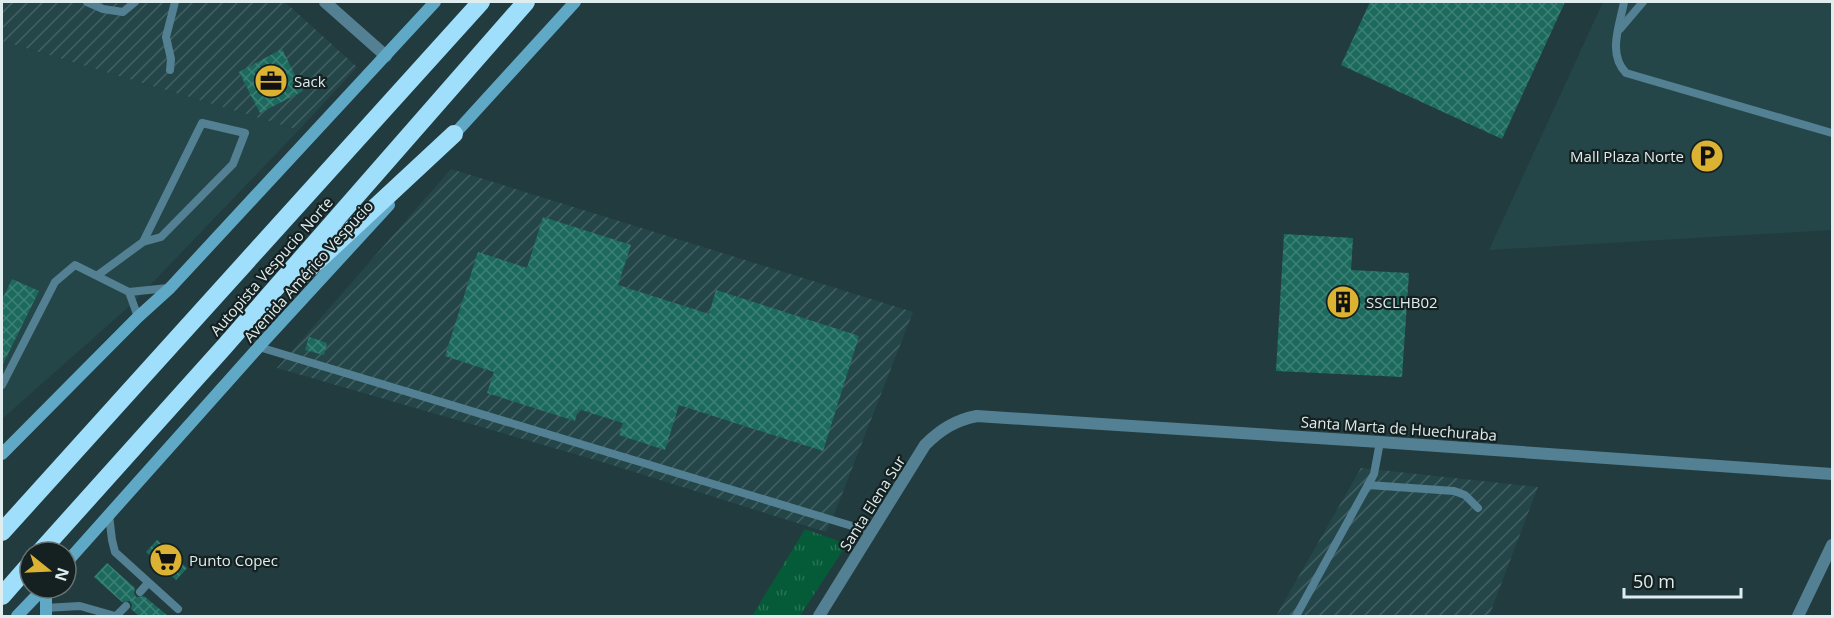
<svg xmlns="http://www.w3.org/2000/svg" width="1834" height="618" viewBox="0 0 1834 618" font-family="'Open Sans',sans-serif">
<style>
.built{fill:#244649}
.industrial{fill:url(#industrial-furrows)}
.park{fill:url(#park-tufts)}
.building{fill:url(#building-cross-hatch)}
.lines{fill:none;stroke-linecap:round;stroke-linejoin:round}
.service{stroke:#548093;stroke-width:8}
.minor{stroke:#548093;stroke-width:12}
.tertiary{stroke:#548093;stroke-width:12}
.secondary{stroke:#5fa9c7;stroke-width:12}
.motorway{stroke:#9fdffb;stroke-width:18}
.labels{text-anchor:middle;dominant-baseline:central;stroke-width:4.5;stroke-linejoin:round;paint-order:stroke}
.poi-label{font-size:15px;fill:#dfedef;stroke:#152021;text-anchor:start}
.street-label{font-size:15px;fill:#dfedef;stroke:#152021}
</style>
<defs>
<pattern id="industrial-furrows" width="10" height="10" patternUnits="userSpaceOnUse" patternTransform="scale(1.5)"><rect width="10" height="10" fill="#244649"/><path d="M-1 1l2-2M0 10L10 0M9 11l2-2" fill="none" stroke="#436164"/></pattern>
<pattern id="park-tufts" width="24" height="20" patternUnits="userSpaceOnUse" patternTransform="scale(1.5)"><rect width="24" height="20" fill="#055a37"/><path d="M3 7l-1-3M5 7V3M7 7l1-3M15 17l-1-3M17 17v-4M19 17l1-3" fill="none" stroke="#297254"/></pattern>
<pattern id="building-cross-hatch" width="8" height="8" patternUnits="userSpaceOnUse" patternTransform="scale(1.5)"><rect width="8" height="8" fill="#1c6a5e"/><path d="M0 0l8 8M0 8l8-8" fill="none" stroke="#3d8075"/></pattern>
</defs>
<rect width="100%" height="100%" fill="#223b3e"/>
<!-- built -->
<g class="built">
<path d="M1603 2H1832V230L1489 250Z"/>
<path d="M2 41 299 130 133 303 2 419Z"/>
</g>
<!-- industrial -->
<g class="industrial">
<path d="M2 2H285L357 67 299 130 2 41Z"/>
<path d="M451 169 913 312 835 512 826 532 609 464 277 368Z"/>
<path d="M1361 468 1538 487 1489 616H1276Z"/>
</g>
<!-- park -->
<path class="park" d="M805 529 847 544 800 616H752Z"/>
<!-- building -->
<g class="building">
<path d="M1370 2H1565L1502 139 1341 65Z"/>
<path d="M282 49 303 91 260 113 239 72Z"/>
<path d="M543 217 631 245 618 285 709 314 716 290 859 336 823 451 679 405 665 450 619 435 623 423 578 409 575 421 487 393 494 372 445 356 478 252 527 268Z"/>
<path d="M1284 234 1353 238 1351 270 1409 273 1402 377 1276 371Z"/>
<path d="M12 279 39 291 2 366V300Z"/>
<path d="M309 337 327 343 324 355 305 350Z"/>
<path d="M157 540 187 568 176 580 146 552Z"/>
<path d="M107 563 135 588 134 593 136 597 144 596 168 616H139L131 609 132 605 130 601 122 602 94 577Z"/>
</g>
<g class="lines">
<!-- service -->
<g class="service">
<path d="M87 2 103 9 123 12 135 2"/>
<path d="M1624 2C1620 25 1607 53 1626 73L1832 133"/>
<path d="M1620 29 1643 2"/>
<path d="M170 70 171 59 166 37 175 2"/>
<path d="M98 275 143 242 161 237 233 164 245 133 202 123 143 242"/>
<path d="M129 292 138 317"/>
<path d="M259 347 872 532"/>
<path d="M2 385 55 282 75 265 129 292 168 288"/>
<path d="M1368 485 1454 491 1465 495 1478 508"/>
<path d="M109 515 112 540 115 552 178 609"/>
<path d="M140 592 148 583"/>
<path d="M44 608 80 606 115 616"/>
<path d="M116 616 126 606"/>
<path d="M1296 616 1374 474 1380 442"/>
</g>
<!-- minor -->
<path class="minor" d="M1798 616 1832 545"/>
<!-- tertiary -->
<g class="tertiary">
<path d="M325 2 386 56"/>
<path d="M819 616 925 445C941 429 956 420 977 416L1380 442 1832 474"/>
</g>
<!-- secondary -->
<g class="secondary">
<path d="M449 140 575 2"/>
<path d="M2 454 138 317 170 288 435 2"/>
<path d="M66 563 264 341 389 205"/>
<path d="M17 616 44 588"/>
<path d="M46 616V588"/>
</g>
<!-- motorway -->
<g class="motorway">
<path d="M296 281 454 134"/>
<path d="M2 532 481 2"/>
<path d="M40 552 224 347 526 2"/>
<path d="M2 596 30 564"/>
</g>
</g>
<!-- icons -->
<defs>
<g id="office-disc" transform="scale(1.725)"><circle r="9.5" fill="#dcb233" stroke="#152021"/><path d="M-6-3h4V-5.5h4V-3h4V5H-6ZM-1-4.5V-3h2v-1.5ZM-6 0V1H6V0Z" fill="#111"/></g>
<g id="parking-disc" transform="scale(1.725)"><circle r="9.5" fill="#dcb233" stroke="#152021"/><path d="M-3.5-5.5H1a3.5 3.5 0 0 1 0 7H-1V5.5H-3.5ZM-1-3.4V-.6H.8a1.4 1.4 0 0 0 0-2.8Z" fill="#111"/></g>
<g id="building-disc" transform="scale(1.725)"><circle r="9.5" fill="#dcb233" stroke="#152021"/><path d="M-4-6H4V6H1V3H-1V6H-4ZM-2.5-4.3h1.7v1.8h-1.7ZM.8-4.3h1.7v1.8H.8ZM-2.5-1h1.7V.8h-1.7ZM.8-1h1.7V.8H.8Z" fill="#111"/></g>
<g id="supermarket-disc" transform="scale(1.725)"><circle r="9.5" fill="#dcb233" stroke="#152021"/><path d="M-6-5.5h2.5l.6 2H6L4.5 2H-2.5L-4.4-4H-6ZM-1.5 3.2a1.3 1.3 0 1 0 .1 0ZM3 3.2a1.3 1.3 0 1 0 .1 0Z" fill="#111"/></g>
</defs>
<g fill-rule="evenodd">
<use href="#office-disc" x="271" y="81"/>
<use href="#parking-disc" x="1707" y="156"/>
<use href="#building-disc" x="1343" y="302"/>
<use href="#supermarket-disc" x="166" y="560"/>
</g>
<g class="labels">
<!-- poi labels -->
<g class="poi-label">
<text x="294" y="81">Sack</text>
<text x="1684" y="156" text-anchor="end">Mall Plaza Norte</text>
<text x="1366" y="302">SSCLHB02</text>
<text x="189" y="560">Punto Copec</text>
</g>
<!-- street labels -->
<g class="street-label">
<text transform="translate(271 266) rotate(-49)">Autopista Vespucio Norte</text>
<text transform="translate(308 271) rotate(-48)">Avenida Américo Vespucio</text>
<text transform="translate(1399 428) rotate(4)">Santa Marta de Huechuraba</text>
<text transform="translate(872 503) rotate(-58)">Santa Elena Sur</text>
</g>
</g>
<!-- border -->
<rect width="1834" height="618" fill="none" stroke="#dfedef" stroke-width="6"/>
<!-- north arrow -->
<g transform="translate(48 570) rotate(108)"><circle r="28" fill="#152021" stroke="#667273" stroke-width="1.5"/>
<path d="M0-4.5L10 22L0 15L-10 22Z" fill="#dcb233"/>
<text y="-9" font-size="16" font-weight="bold" text-anchor="middle" fill="#dfedef">N</text>
</g>
<!-- scale -->
<path d="M1624 588v9h117v-9" fill="none" stroke="#dfedef" stroke-width="3"/>
<text x="1633" y="588" font-size="18" fill="#dfedef" stroke="#152021" stroke-width="4.5" paint-order="stroke">50 m</text>
</svg>
